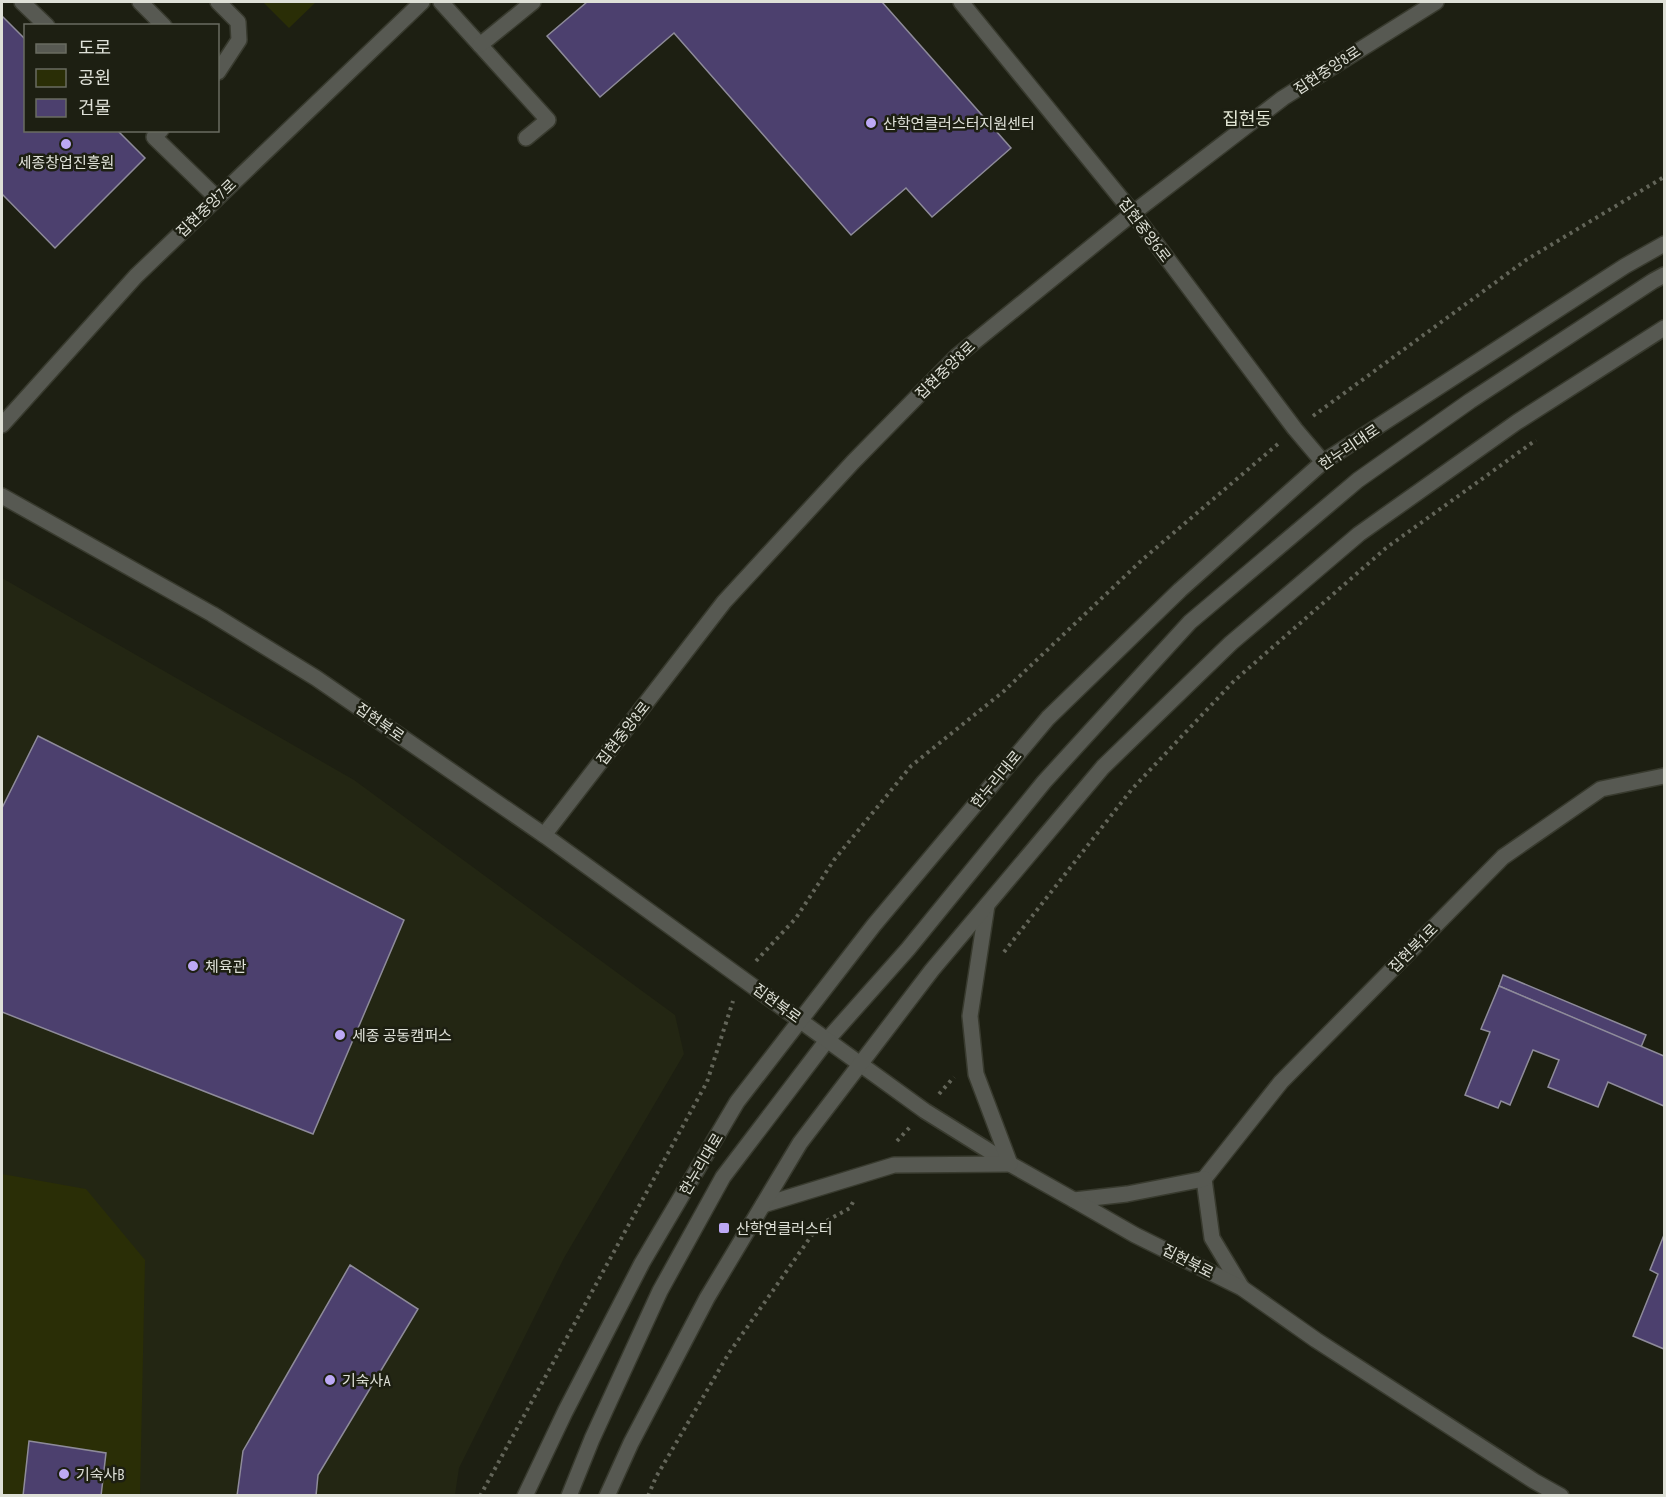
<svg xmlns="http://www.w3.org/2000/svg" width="1666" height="1497" viewBox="0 0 1666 1497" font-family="'PT Sans Narrow','Noto Sans KR',sans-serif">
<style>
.built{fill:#232613}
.green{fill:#2a2e06}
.building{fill:#4c406e;stroke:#8e8b9a;stroke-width:1.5}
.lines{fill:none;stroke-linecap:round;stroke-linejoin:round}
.service-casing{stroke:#383a2e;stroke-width:18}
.minor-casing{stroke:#383a2e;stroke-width:18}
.tertiary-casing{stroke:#383a2e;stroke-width:18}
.path{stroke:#636559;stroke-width:4;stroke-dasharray:3 4.5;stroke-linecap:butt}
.service{stroke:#575952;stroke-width:15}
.minor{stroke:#575952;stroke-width:15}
.tertiary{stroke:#575952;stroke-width:15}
.poi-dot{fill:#bda9f5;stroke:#1d1f12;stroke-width:2}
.labels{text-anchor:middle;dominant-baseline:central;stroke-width:5;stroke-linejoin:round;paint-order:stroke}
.street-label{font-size:15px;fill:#dee0d7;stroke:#1d1f12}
.poi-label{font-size:15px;fill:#dee0d7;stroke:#1d1f12;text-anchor:start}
.quarter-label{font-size:18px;fill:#e2e6d4;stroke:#1d1f12}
</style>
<rect width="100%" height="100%" fill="#1d1f12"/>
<!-- built -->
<path class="built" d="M2 578 354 780 675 1015 684 1054 564 1258 459 1468 455 1495H2Z"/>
<!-- green -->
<g class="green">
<path d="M263 2H316L289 28Z"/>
<path d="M2 1174 86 1189 145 1260 140 1495H2Z"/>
</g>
<!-- building -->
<g class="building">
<path d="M587 2H882L1011 148 932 217 906 188 851 235 674 33 600 97 547 36Z"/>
<path d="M2 16 26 40V130H117L145 158 55 248 2 194Z"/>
<path d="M38 736 404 920 313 1134 2 1012V808Z"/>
<path d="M1503 975 1646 1035 1641 1047 1499 986Z"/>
<path d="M1499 986 1664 1056V1106L1608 1082 1598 1107 1548 1087 1559 1060 1533 1050 1510 1105 1501 1101 1498 1108 1465 1095 1490 1032 1481 1029Z"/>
<path d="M1664 1235V1349L1633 1336 1658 1274 1650 1270Z"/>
<path d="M350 1265 418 1309 318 1475 316 1496H237L243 1451Z"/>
<path d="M29 1441 106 1453 101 1496H23Z"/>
</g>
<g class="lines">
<!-- service casing -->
<g class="service-casing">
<g id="service">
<path d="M22 2 47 26"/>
<path d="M140 2 164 26"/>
<path d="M441 2 548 120 526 138"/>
<path d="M480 45 533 2"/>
<path d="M218 72 239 40 238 22 218 2"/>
<path d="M161 130 154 137 217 198"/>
<path d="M569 1496 592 1439 660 1291 723 1177 828 1039 908 949 1044 782 1190 622 1358 480 1470 401 1653 281 1664 275"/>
</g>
</g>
<!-- minor casing -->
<g class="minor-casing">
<g id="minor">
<path d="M961 2 1133 213 1295 429 1323 462"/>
<path d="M2 425 136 276 422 2"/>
<path d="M544 835 724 602 853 462 957 356 1133 213 1283 98 1436 2"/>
<path d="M1204 1179 1281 1082 1503 857 1601 789 1664 776"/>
<path d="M1204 1179 1212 1238 1242 1288"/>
<path d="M1074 1200 1127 1194 1204 1179"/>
</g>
</g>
<!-- tertiary casing -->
<g class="tertiary-casing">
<g id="tertiary">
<path d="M2 496 212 614 316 678 544 835 925 1111 1010 1164 1074 1200 1135 1235 1242 1288 1316 1340 1534 1481 1561 1496"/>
<path d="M763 1205 894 1165 1010 1164 976 1074 970 1016 987 905"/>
<path d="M525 1496 565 1412 642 1263 737 1102 874 925 1048 718 1180 590 1323 462 1625 266 1664 244"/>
<path d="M607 1496 631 1443 707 1298 800 1143 932 970 1103 767 1231 643 1359 534 1517 422 1664 328"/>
</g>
</g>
<!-- path -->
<g class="path">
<path d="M1313 416 1526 260 1664 177"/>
<path d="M1004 952 1132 789 1234 681 1386 548 1536 440"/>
<path d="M756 961 796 918 834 860 911 766 1004 691 1143 559 1279 443"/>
<path d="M939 1094 954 1077"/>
<path d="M897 1141 910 1127"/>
<path d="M480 1496 707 1082 733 1001"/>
<path d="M648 1496 656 1477 729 1353 819 1225 850 1208 853 1202"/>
</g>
<!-- service -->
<use href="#service" class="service"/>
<!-- minor -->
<use href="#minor" class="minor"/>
<!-- tertiary -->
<use href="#tertiary" class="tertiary"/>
</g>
<!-- markers -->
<g class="poi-dot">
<circle cx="871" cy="123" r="6"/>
<circle cx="66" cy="144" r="6"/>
<circle cx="193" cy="966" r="6"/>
<circle cx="340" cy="1035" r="6"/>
<rect x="718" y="1222" width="12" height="12" rx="3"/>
<circle cx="330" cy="1380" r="6"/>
<circle cx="64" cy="1474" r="6"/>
</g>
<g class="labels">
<!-- street labels -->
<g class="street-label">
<text transform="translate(1327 70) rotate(-33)">집현중앙8로</text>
<text transform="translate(206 208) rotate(-44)">집현중앙7로</text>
<text transform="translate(1145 230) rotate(53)">집현중앙6로</text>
<text transform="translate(945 370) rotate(-44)">집현중앙8로</text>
<text transform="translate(1349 447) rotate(-34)">한누리대로</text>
<text transform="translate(380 722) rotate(35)">집현북로</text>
<text transform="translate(623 733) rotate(-52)">집현중앙8로</text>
<text transform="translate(996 779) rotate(-50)">한누리대로</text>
<text transform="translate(1413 948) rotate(-45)">집현북1로</text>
<text transform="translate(777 1003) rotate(36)">집현북로</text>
<text transform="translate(701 1164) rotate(-59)">한누리대로</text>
<text transform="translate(1188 1261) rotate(27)">집현북로</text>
</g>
<!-- poi labels -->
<g class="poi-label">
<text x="883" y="123">산학연클러스터지원센터</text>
<text x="66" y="162" text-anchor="middle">세종창업진흥원</text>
<text x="205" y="966">체육관</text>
<text x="352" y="1035">세종 공동캠퍼스</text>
<text x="736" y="1228">산학연클러스터</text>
<text x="342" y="1380">기숙사A</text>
<text x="76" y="1474">기숙사B</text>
</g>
<!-- quarter labels -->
<g class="quarter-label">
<text x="1247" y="118">집현동</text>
</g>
</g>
<!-- border -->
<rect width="1666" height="1497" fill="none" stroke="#dee0d7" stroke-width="6"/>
<!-- legend -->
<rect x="24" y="24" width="195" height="108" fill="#1d1f12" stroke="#6a6c61" stroke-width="1.5"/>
<rect x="36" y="44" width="30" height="9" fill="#575952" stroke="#6a6c61" stroke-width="1.5"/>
<text x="78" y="54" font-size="18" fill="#dee0d7">도로</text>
<rect x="36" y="69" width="30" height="18" fill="#2a2e06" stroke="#6a6c61" stroke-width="1.5"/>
<text x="78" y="84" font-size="18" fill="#dee0d7">공원</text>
<rect x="36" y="99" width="30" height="18" fill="#4c406e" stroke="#6a6c61" stroke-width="1.5"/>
<text x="78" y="114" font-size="18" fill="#dee0d7">건물</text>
</svg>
